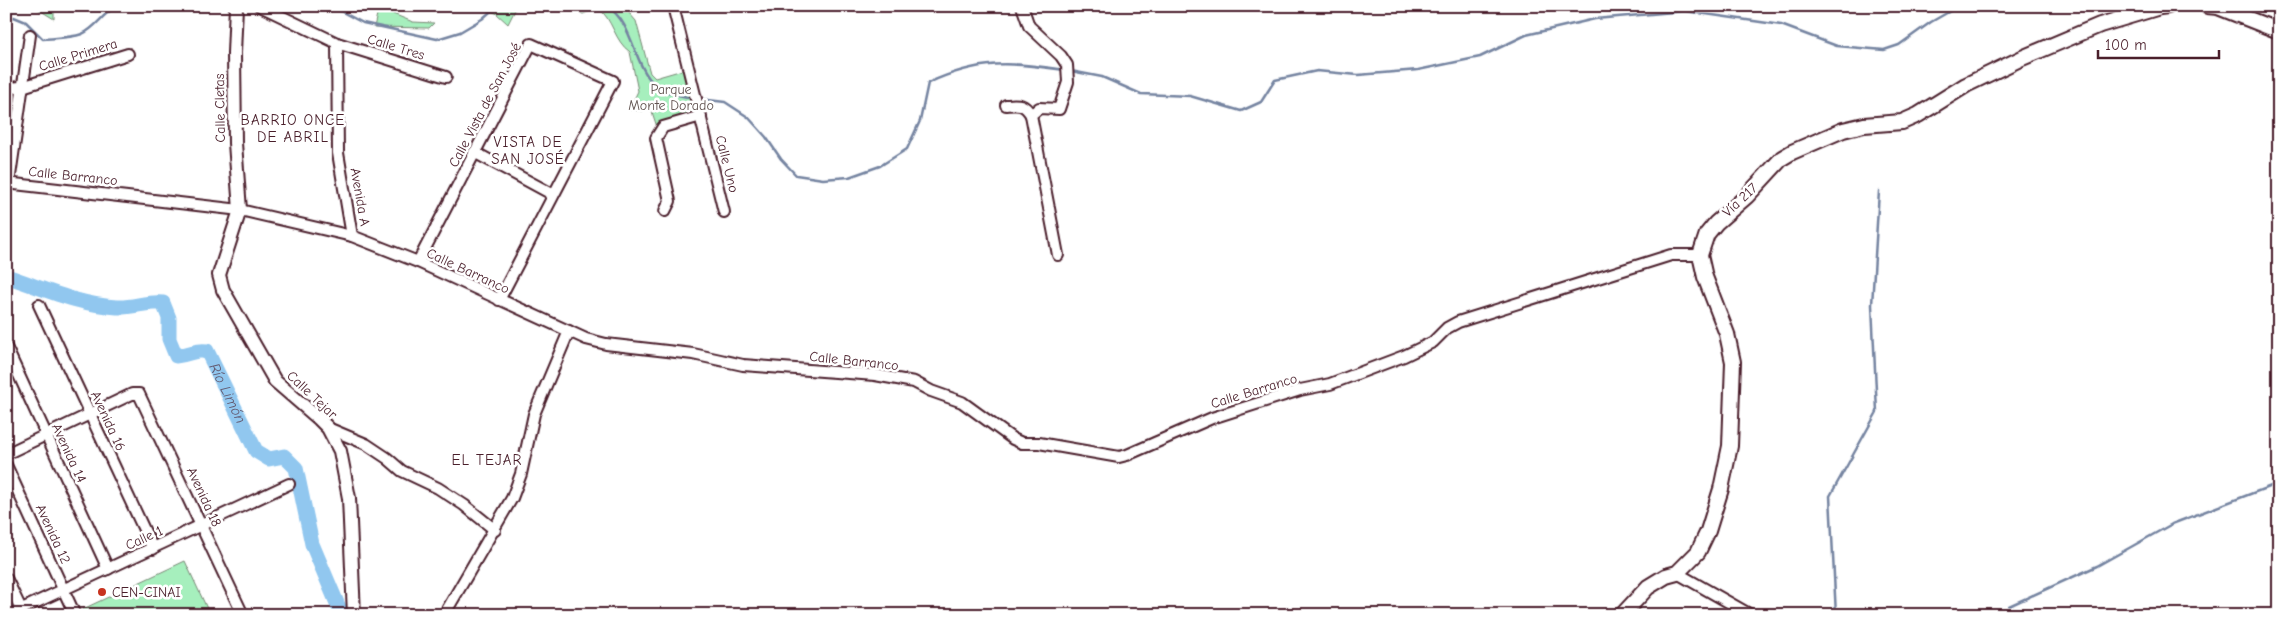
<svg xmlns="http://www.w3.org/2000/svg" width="2285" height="621" viewBox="0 0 2285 621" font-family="'Comic Neue',sans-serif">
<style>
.green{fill:#a6efbd;stroke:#788774}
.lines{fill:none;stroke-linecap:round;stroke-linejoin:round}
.stream{stroke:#7584a1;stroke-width:2.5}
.river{stroke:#91c7ef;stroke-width:15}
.minor-casing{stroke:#4a1f2b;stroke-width:14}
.tertiary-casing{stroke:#4a1f2b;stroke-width:16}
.secondary-casing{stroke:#4a1f2b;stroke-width:18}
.minor{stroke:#fff;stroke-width:10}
.tertiary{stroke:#fff;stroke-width:12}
.secondary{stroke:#fff;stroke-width:14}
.poi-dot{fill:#c8321e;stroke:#fff;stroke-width:2}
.labels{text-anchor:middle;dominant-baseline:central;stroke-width:5;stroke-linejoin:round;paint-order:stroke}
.street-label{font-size:14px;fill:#4a1f2b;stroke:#fff}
.park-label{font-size:14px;fill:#615350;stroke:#fff}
.poi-label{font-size:14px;fill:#4a1f2b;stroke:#fff;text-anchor:start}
.neighbourhood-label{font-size:15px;letter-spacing:1px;fill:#4a1f2b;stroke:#fff}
.water-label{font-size:15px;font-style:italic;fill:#635a70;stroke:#fff}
</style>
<rect width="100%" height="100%" fill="#fff"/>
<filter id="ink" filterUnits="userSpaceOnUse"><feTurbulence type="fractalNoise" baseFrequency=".02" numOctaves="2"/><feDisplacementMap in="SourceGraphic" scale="10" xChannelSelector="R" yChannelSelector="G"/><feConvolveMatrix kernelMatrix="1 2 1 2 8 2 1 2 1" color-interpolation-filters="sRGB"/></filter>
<g filter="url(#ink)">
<!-- green -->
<g class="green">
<path d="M33 6H54V19Z"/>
<path d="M379 6H391L393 14 413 22 434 23 429 28 374 27Z"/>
<path d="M489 6H517L508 24 496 13 484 10Z"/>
<path d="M566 6H623L636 21 650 73 655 78 686 69 696 112 693 116 657 127 650 106 643 111 629 110 638 91 630 52C614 41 613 19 598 8L583 14Z"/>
<path d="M185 561 210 615H86L83 609Z"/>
</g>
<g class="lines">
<!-- stream -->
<g class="stream">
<path d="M146 6 155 10 170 6"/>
<path d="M331 6 363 23 437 39 460 32 482 19 497 6"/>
<path d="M607 6C635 25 632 63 655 85 662 92 682 96 692 98"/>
<path d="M612 10 630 6"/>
<path d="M6 21 14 17 26 22 43 39C55 38 71 38 82 34 97 28 105 9 120 6"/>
<path d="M1071 71 1102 77 1141 94 1190 96 1241 111 1261 102 1275 80 1317 71 1358 75 1418 70 1480 57 1526 35 1595 19 1685 11 1781 25 1837 46 1884 50 1899 45 1931 22 1959 6"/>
<path d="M700 99 725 102 748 117 766 137 781 159 796 175 823 179 849 177 880 166 907 149 920 121 928 83C980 59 1010 62 1065 70"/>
<path d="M1836 615 1830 496 1877 412 1872 305 1879 191"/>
<path d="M2004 615 2009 606 2097 566 2172 524 2279 483"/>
</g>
<!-- river -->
<path class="river" id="s1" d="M6 276C43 288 78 305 117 307 133 308 147 301 163 303L169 318V339L176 356C189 355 194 349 207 351L256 451 269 459 284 456 296 468 312 544 342 615"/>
<!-- minor casing -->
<g class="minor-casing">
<g id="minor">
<path d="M260 6 337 43 446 77"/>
<path d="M673 6 724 212"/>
<path d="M1022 6 1029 26 1061 56 1067 65 1068 82 1059 109 1039 108 1031 115 1058 255"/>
<path d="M337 43 338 153 352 236"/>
<path d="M6 88 22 87 128 54"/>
<path d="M1006 105C1019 104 1024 103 1031 115"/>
<path d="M474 152 552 194"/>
<path d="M6 183 240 210 352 236 418 262 586 339 606 344 693 354 743 365 875 375 914 382 931 391 962 402 1013 439 1022 443H1039L1119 457 1127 455 1212 418 1300 390 1330 384 1404 356 1433 342 1447 328 1458 322 1671 255H1700"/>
<path d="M9 183 30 35"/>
<path d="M665 211 670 201 656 138 663 127 701 116"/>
<path d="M418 262 531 44 613 81 499 300"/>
<path d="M39 305 153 549"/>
<path d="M6 347 108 569"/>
<path d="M328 428 366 444 387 458 402 471 438 488 464 505 495 530"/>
<path d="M6 454 132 394H139L243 615"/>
<path d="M6 465 75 615"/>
<path d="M1677 573 1751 615"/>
<path d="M6 578 21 609"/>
<path d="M9 615 289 484"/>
<path d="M444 615 512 498 521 474 534 414 569 331"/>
</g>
</g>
<!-- tertiary casing -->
<g class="tertiary-casing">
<path id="tertiary" d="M236 6 234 53 235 143 240 210 219 275 223 290 275 381 319 419 328 428 340 451 349 498 354 615"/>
</g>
<!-- secondary casing -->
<g class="secondary-casing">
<g id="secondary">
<path d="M2207 6 2218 7 2279 31"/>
<path d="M1622 615 1648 587 1666 576 1677 573 1698 552 1708 531 1721 489 1730 446 1733 362 1727 334 1705 277 1700 255 1707 234 1716 223 1747 196 1782 158 1792 152 1843 130 1864 125 1902 122 1918 115 1966 85 2022 58 2100 25 2160 7 2168 6"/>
</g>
</g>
<!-- minor -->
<use href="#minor" class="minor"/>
<!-- tertiary -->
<use href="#tertiary" class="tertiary"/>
<!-- secondary -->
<use href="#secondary" class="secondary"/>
</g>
</g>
<!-- markers -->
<circle class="poi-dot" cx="102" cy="592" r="5"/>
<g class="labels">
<!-- street labels -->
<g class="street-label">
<text transform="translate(396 47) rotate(17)">Calle Tres</text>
<text transform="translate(78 55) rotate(-17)">Calle Primera</text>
<text transform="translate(485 105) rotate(-62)">Calle Vista de San José</text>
<text transform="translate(220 108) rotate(-91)">Calle Cletas</text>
<text transform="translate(727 164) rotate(76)">Calle Uno</text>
<text transform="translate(73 176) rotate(6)">Calle Barranco</text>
<text transform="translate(360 197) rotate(80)">Avenida A</text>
<text transform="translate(1740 200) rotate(-43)">Vía 217</text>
<text transform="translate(468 271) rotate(25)">Calle Barranco</text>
<text transform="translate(854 361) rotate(6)">Calle Barranco</text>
<text transform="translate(1254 391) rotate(-17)">Calle Barranco</text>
<text transform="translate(312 395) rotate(43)">Calle Tejar</text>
<text transform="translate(108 421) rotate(65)">Avenida 16</text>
<text transform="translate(69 453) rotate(65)">Avenida 14</text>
<text transform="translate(204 497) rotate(65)">Avenida 18</text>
<text transform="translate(53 534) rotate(65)">Avenida 12</text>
<text transform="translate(144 538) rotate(-25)">Calle 1</text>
</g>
<!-- park labels -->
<g class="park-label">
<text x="671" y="89">Parque<tspan x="671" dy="16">Monte Dorado</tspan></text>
</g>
<!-- poi labels -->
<g class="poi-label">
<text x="112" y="592">CEN-CINAI</text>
</g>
<!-- neighbourhood labels -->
<g class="neighbourhood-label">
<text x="293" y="120">BARRIO ONCE<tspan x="293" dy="17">DE ABRIL</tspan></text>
<text x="528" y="142">VISTA DE<tspan x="528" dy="17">SAN JOSÉ</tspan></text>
<text x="487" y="460">EL TEJAR</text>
</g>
<!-- water labels -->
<g class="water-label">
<text stroke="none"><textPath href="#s1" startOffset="296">Río Limón</textPath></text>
</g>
</g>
<!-- margin -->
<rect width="2285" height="621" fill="none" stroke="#fff" stroke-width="25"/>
<rect x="12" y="12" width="2260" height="596" fill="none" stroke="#4a1f2b" stroke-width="2" filter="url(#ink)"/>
<!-- scale -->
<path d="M2098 50v8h121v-8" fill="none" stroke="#4a1f2b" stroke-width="2.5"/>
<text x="2105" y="50" font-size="15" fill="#4a1f2b" stroke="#ffffff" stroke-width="4" paint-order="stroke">100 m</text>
</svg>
